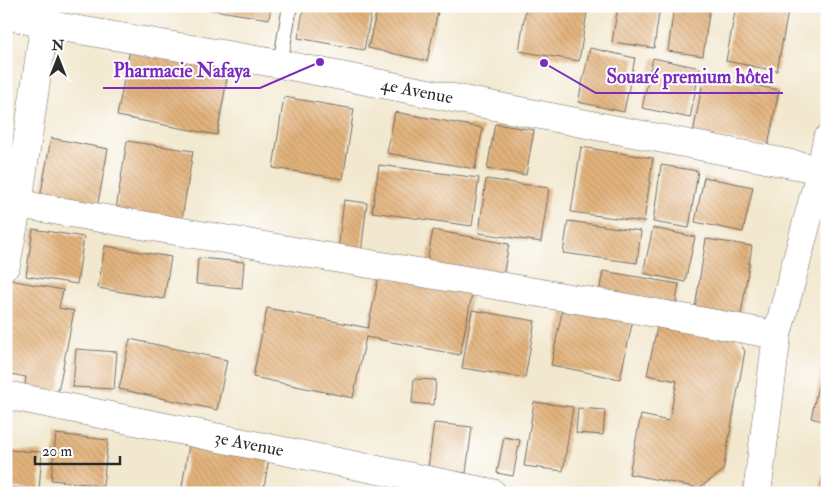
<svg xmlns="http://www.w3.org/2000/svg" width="833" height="499" viewBox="0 0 833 499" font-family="'IM FELL Double Pica',serif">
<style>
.building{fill:url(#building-back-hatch)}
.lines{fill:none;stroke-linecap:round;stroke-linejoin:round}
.lane-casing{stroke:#716d64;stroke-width:16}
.street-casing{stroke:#716d64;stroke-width:29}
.lane{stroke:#fff;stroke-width:14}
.street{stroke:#fff;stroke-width:28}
.labels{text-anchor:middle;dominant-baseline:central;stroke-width:4;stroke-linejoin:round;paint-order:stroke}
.street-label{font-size:18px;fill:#2b2b2b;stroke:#fff}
.leader{fill:none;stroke:#7b2cbf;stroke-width:2}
.callout-dot{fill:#7b2cbf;stroke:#fff;stroke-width:2}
.callout-label{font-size:19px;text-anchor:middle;font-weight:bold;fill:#7b2cbf;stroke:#fff;stroke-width:4;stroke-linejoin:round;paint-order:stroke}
</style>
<defs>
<pattern id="building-back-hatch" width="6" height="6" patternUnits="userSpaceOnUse" patternTransform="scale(1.25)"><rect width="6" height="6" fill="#e2b27c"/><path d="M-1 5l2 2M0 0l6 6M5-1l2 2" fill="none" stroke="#c2996b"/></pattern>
</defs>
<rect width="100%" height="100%" fill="#fff"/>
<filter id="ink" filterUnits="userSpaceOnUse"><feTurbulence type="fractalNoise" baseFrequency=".02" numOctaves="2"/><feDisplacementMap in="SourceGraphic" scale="10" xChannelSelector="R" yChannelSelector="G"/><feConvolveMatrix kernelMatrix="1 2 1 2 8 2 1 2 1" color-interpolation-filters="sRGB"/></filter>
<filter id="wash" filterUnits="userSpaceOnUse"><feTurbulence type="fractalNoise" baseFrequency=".0096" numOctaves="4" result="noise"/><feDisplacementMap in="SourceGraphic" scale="20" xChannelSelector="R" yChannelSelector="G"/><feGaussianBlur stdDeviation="1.12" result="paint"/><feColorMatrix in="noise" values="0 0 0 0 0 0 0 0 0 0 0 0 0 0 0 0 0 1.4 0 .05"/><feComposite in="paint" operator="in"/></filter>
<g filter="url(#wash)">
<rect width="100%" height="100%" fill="#f2e8cf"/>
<g id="blocks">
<!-- building -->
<g class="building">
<path d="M195 6H271L269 19 195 7Z"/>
<path d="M304 6H336L355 10 356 6H375L373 14H371L364 50 298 38Z"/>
<path d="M378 6 439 7 427 61 368 48Z"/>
<path d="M526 6H588L579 61 519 51Z"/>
<path d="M618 6H660L654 48 612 42Z"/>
<path d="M674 6H710L703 56 668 51Z"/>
<path d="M736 6H789L777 71 726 61Z"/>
<path d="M590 48 635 58 624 112 578 102Z"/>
<path d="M130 49 229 68 217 135 117 116Z"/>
<path d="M653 58 700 68 690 118 642 108Z"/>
<path d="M704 76 779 90 768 146 693 133Z"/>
<path d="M284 97 354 109 343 179 273 168Z"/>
<path d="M395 112 483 128 475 169 387 153Z"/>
<path d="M495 124 534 130 526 175 487 169Z"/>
<path d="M51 138 108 149 96 214 39 204Z"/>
<path d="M127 141 193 151 182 219 116 209Z"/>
<path d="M581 147 653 158 644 222 571 212Z"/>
<path d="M379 165 479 178 472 226 372 212Z"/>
<path d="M661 165 698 171 689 228 653 222Z"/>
<path d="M704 177 753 187 743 232 695 222Z"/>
<path d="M486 179 549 188 541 242 479 233Z"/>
<path d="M344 200 367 203 361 253 338 250Z"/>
<path d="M568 221 641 231 637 263 563 253Z"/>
<path d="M653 228 695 237 685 282 643 273Z"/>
<path d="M33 229 84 237 77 284 26 276Z"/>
<path d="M433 230 509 244 502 282 426 267Z"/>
<path d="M706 239 752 246 740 321 694 314Z"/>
<path d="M105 246 171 257 164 299 98 288Z"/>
<path d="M198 258 244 262 242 288 196 284Z"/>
<path d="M603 271 679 284 674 312 598 298Z"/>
<path d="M379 275 472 294 460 355 366 337 353 398 253 377 267 308 368 328Z"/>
<path d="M10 280 63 290 59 308 74 311 58 392 25 386 26 377 6 373V301Z"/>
<path d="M564 302 634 315 620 379 551 365Z"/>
<path d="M472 310 535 321 525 378 462 368Z"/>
<path d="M659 318 733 333 745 351 723 471 699 488 629 474 641 415 669 421 677 381 647 375Z"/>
<path d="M130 339 227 360 217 410 119 389Z"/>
<path d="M76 349 117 352 114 389 73 387Z"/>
<path d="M824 359 827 360V422L811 418Z"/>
<path d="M414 379 436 380 434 405 412 403Z"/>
<path d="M534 402 573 407 563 471 524 466Z"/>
<path d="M578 408 605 410 603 435 576 433Z"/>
<path d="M434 423 472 427 466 473 428 468Z"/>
<path d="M56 434 108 440 103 486 51 480Z"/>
<path d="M504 437 520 440 513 476 497 473Z"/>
<path d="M190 438 270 452 263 493H181Z"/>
<path d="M6 450 42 452 39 490 6 487Z"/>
<path d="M826 463H827V488L821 487Z"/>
</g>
</g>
</g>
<g filter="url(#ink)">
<use href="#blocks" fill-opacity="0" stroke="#716d64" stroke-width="1"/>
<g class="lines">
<!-- lane casing -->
<g class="lane-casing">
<path id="lane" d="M280 64 290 6"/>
</g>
<!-- street casing -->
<g class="street-casing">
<g id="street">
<path d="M6 15 44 24 280 64 827 171"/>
<path d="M6 202 617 306 777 335"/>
<path d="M6 265 18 204 47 6"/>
<path d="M6 395 492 493"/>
<path d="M757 493 777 335 821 169 827 139"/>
</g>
</g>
<!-- lane -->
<use href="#lane" class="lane"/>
<!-- street -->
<use href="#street" class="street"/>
</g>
</g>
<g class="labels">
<!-- street labels -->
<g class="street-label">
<text transform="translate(417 91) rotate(11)">4e Avenue</text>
<text transform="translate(249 444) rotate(11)">3e Avenue</text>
</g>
</g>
<!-- callouts -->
<path class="leader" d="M320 62L260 88H103M544 63L596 93H783"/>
<g class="callout-dot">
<circle cx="320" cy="62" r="5"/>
<circle cx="544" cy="63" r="5"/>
</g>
<g class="callout-label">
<text x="182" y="77">Pharmacie Nafaya</text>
<text x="690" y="83">Souaré premium hôtel</text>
</g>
<!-- margin -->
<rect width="833" height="499" fill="none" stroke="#fff" stroke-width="25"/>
<!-- north arrow -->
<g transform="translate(58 58)" stroke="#ffffff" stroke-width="4" paint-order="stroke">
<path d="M0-4L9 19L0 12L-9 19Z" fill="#2b2b2b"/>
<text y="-8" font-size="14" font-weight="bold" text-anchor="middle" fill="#2b2b2b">N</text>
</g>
<!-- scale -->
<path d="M35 456v8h85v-8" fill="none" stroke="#2b2b2b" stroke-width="2.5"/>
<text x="42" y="456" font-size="15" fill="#2b2b2b" stroke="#ffffff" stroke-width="4" paint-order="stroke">20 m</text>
</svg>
